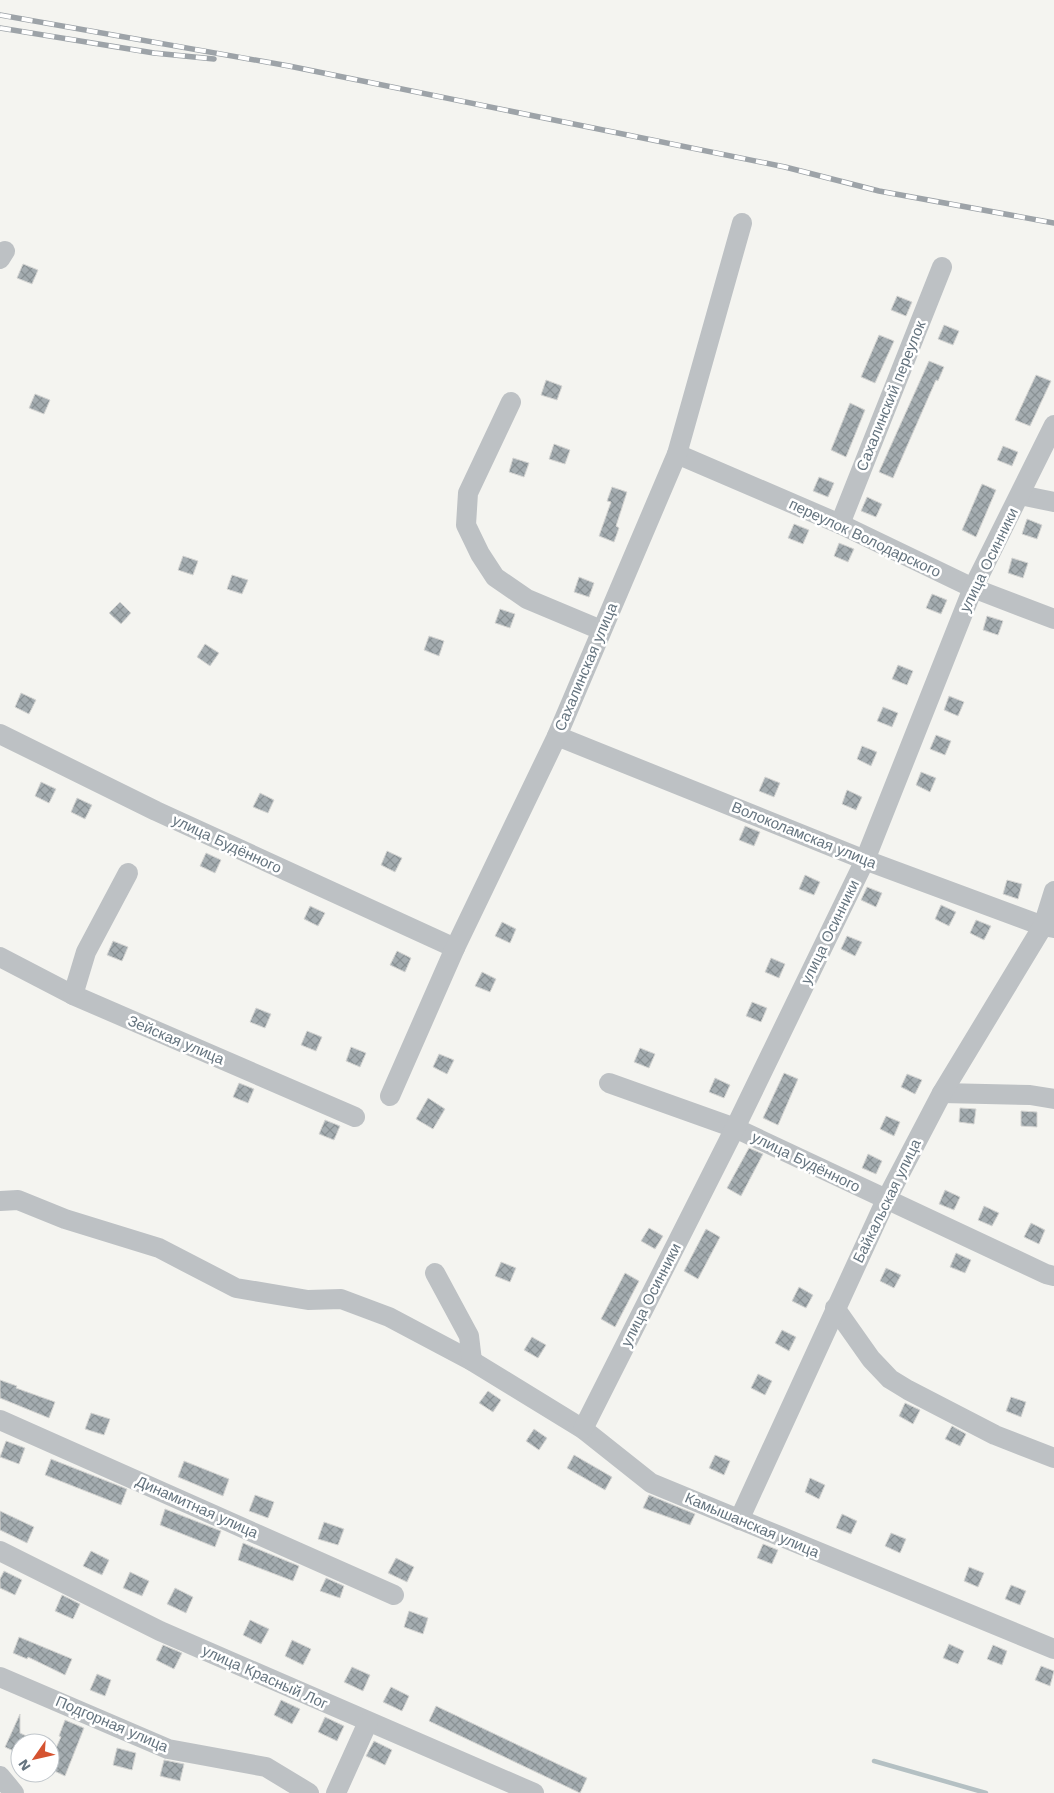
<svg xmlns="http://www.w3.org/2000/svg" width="1054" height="1793" viewBox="0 0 1054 1793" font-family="'Work Sans',sans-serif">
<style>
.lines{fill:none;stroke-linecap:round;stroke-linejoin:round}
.stream{stroke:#b4c0c3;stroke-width:4.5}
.building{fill:url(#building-cross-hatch);stroke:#d5d5d3}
.minor{stroke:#bdc1c4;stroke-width:20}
.rail-casing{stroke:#9da3a8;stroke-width:5.5}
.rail{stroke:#fff;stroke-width:4;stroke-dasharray:11;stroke-linecap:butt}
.labels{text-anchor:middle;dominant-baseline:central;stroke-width:5;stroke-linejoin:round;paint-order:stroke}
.street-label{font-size:15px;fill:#65747f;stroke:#fff}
</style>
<defs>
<pattern id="building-cross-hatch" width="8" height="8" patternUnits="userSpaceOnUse" patternTransform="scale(1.25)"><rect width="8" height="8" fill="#a4acb0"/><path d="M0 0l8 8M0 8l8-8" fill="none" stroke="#899194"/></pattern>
</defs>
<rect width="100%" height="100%" fill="#f4f4f0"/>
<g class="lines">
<!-- stream -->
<path class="stream" d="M874 1761 986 1793"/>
</g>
<!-- building -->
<g class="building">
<path d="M23 264 38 270 32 284 17 278Z"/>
<path d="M897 296 912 302 906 316 891 310Z"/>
<path d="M944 325 959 331 953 345 938 339Z"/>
<path d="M879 335 894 341 875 383 861 377Z"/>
<path d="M929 361 944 367 938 381 936 380 893 478 879 472Z"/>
<path d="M1036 375 1051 381 1030 426 1015 420Z"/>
<path d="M546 380 562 386 557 400 541 395Z"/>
<path d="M35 394 50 400 44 414 29 408Z"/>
<path d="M850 403 865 410 846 457 831 450Z"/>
<path d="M554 444 570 450 565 464 549 459Z"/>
<path d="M1003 446 1018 452 1012 466 997 460Z"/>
<path d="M513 458 529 463 524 477 509 472Z"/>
<path d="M819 477 834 483 828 497 813 491Z"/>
<path d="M982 484 996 490 976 537 962 530Z"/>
<path d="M612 487 627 492 616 526 619 528 614 542 599 536 611 502 607 501Z"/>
<path d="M867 497 882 504 876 517 861 511Z"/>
<path d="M1027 519 1042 525 1037 539 1022 534Z"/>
<path d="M794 524 809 530 803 544 788 538Z"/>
<path d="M839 543 854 549 848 562 834 556Z"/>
<path d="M183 556 198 561 193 575 178 570Z"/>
<path d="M1012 558 1028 563 1023 578 1008 573Z"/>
<path d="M232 575 248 580 242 594 227 589Z"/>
<path d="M579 577 594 583 589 597 574 592Z"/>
<path d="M932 594 947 600 941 614 926 608Z"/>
<path d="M120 602 131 613 121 624 109 613Z"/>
<path d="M500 609 515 614 510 628 495 623Z"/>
<path d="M987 616 1003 621 998 635 983 630Z"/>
<path d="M429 636 444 641 439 656 424 650Z"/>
<path d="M205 644 219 653 210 666 197 657Z"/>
<path d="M898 665 913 671 907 685 892 679Z"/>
<path d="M21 693 36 700 29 714 15 707Z"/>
<path d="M949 696 964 702 958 716 944 710Z"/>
<path d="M883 707 898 713 892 727 877 721Z"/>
<path d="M936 735 951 741 945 755 930 749Z"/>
<path d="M862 746 877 752 871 766 857 759Z"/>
<path d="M921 772 936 778 930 792 916 785Z"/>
<path d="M765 777 780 783 774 797 759 791Z"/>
<path d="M41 782 56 789 49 803 35 796Z"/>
<path d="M847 790 862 797 856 810 842 804Z"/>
<path d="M260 793 274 800 268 813 253 807Z"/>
<path d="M77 798 92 805 85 819 71 812Z"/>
<path d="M745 826 760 832 754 846 739 840Z"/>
<path d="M387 851 402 858 395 872 381 865Z"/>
<path d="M206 853 221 860 215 873 200 866Z"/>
<path d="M805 875 820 882 814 895 799 889Z"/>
<path d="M1007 880 1022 884 1018 899 1003 894Z"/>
<path d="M867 887 882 893 876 907 861 900Z"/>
<path d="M941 905 956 912 949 926 935 919Z"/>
<path d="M310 906 325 913 318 926 304 919Z"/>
<path d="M976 920 991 926 984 940 970 933Z"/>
<path d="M502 922 516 929 510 943 495 936Z"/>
<path d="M847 936 862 942 855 956 841 949Z"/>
<path d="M113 941 128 947 122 961 107 955Z"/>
<path d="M397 951 411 958 405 972 390 965Z"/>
<path d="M771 958 785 964 779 978 765 972Z"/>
<path d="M482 972 496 979 490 992 475 986Z"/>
<path d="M752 1002 767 1008 761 1022 746 1016Z"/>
<path d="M256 1008 271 1014 265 1028 250 1022Z"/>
<path d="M307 1031 322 1037 316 1051 301 1045Z"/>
<path d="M351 1047 366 1053 360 1067 346 1061Z"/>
<path d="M640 1048 655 1054 649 1068 634 1062Z"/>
<path d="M439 1054 454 1060 447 1074 433 1067Z"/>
<path d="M784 1073 798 1079 778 1125 763 1118Z"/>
<path d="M907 1074 922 1080 915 1094 901 1087Z"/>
<path d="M715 1078 730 1085 724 1098 709 1092Z"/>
<path d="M239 1083 254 1089 248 1103 233 1097Z"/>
<path d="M428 1098 445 1109 433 1129 416 1119Z"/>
<path d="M960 1108 976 1109 974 1124 959 1122Z"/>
<path d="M1021 1111 1037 1112V1127L1021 1126Z"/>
<path d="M886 1116 900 1122 894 1136 880 1129Z"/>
<path d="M325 1120 340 1126 334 1140 319 1134Z"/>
<path d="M749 1148 763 1154 741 1196 727 1188Z"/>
<path d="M868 1154 882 1161 876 1174 862 1168Z"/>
<path d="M945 1190 960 1197 954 1210 939 1204Z"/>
<path d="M984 1206 999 1213 992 1226 978 1220Z"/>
<path d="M1031 1223 1045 1230 1039 1244 1024 1237Z"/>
<path d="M649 1228 663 1236 655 1249 641 1241Z"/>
<path d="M706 1229 720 1237 698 1279 684 1271Z"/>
<path d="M956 1253 971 1260 965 1273 950 1267Z"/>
<path d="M501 1262 516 1268 510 1282 495 1276Z"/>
<path d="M886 1268 901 1275 894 1288 880 1281Z"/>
<path d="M625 1273 639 1281 615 1327 601 1319Z"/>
<path d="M799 1287 813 1295 806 1308 792 1301Z"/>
<path d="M782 1330 796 1337 789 1351 775 1343Z"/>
<path d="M532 1337 546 1345 538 1358 524 1350Z"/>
<path d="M758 1374 772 1381 765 1395 751 1388Z"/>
<path d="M0 1380 17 1386 16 1388 55 1402 49 1418 0 1398Z"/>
<path d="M488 1391 501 1400 493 1412 479 1403Z"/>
<path d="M1011 1397 1026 1402 1021 1417 1006 1411Z"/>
<path d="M905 1403 920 1410 913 1424 899 1416Z"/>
<path d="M91 1413 110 1419 104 1435 85 1429Z"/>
<path d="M952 1426 966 1434 960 1446 945 1439Z"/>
<path d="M534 1429 547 1438 539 1450 526 1441Z"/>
<path d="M6 1441 25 1448 19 1464 0 1457Z"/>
<path d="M574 1455 612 1477 605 1490 567 1468Z"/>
<path d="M715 1455 730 1461 724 1475 709 1468Z"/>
<path d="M51 1459 127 1489 121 1505 45 1475Z"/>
<path d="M184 1461 229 1479 223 1496 178 1477Z"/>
<path d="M810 1478 825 1485 819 1499 805 1492Z"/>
<path d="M255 1495 274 1502 268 1518 249 1511Z"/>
<path d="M649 1495 695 1514 690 1525 643 1508Z"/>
<path d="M165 1509 221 1531 215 1547 160 1525Z"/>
<path d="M0 1511 34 1527 27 1543 0 1530Z"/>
<path d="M842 1514 857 1521 851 1534 836 1528Z"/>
<path d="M324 1522 344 1529 338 1545 318 1539Z"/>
<path d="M891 1533 906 1539 900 1553 885 1546Z"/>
<path d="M243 1543 299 1566 293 1581 238 1560Z"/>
<path d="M763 1544 778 1550 772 1564 757 1558Z"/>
<path d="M91 1551 109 1560 102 1575 83 1566Z"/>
<path d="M396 1558 414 1567 407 1582 388 1573Z"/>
<path d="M969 1567 984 1573 978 1587 964 1581Z"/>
<path d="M4 1571 22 1580 15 1595 0 1588V1579Z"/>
<path d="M130 1572 149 1581 142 1596 123 1588Z"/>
<path d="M326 1578 344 1586 340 1598 320 1591Z"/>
<path d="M1011 1585 1026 1591 1020 1605 1005 1599Z"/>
<path d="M175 1588 193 1597 186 1613 167 1604Z"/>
<path d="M62 1595 80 1604 73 1619 55 1611Z"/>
<path d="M409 1611 428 1618 423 1634 404 1627Z"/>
<path d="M250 1620 269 1629 261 1644 243 1635Z"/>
<path d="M19 1637 72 1659 65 1675 28 1657 27 1659 13 1653Z"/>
<path d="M292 1640 311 1649 303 1665 285 1656Z"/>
<path d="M949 1644 964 1651 958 1664 943 1658Z"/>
<path d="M163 1645 182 1653 174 1669 156 1660Z"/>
<path d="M993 1645 1007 1651 1002 1665 987 1659Z"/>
<path d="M1041 1666 1054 1671 1050 1686 1035 1680Z"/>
<path d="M352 1667 370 1675 363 1691 344 1682Z"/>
<path d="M97 1674 111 1680 105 1696 90 1690Z"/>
<path d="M391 1687 409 1696 402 1711 383 1702Z"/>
<path d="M281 1700 300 1709 292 1724 274 1715Z"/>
<path d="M436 1706 587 1778 580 1793 429 1721Z"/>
<path d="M20 1714V1733L41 1743H20V1754L5 1747Z"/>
<path d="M325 1717 344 1726 337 1741 318 1732Z"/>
<path d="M65 1720 84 1728 65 1776 50 1769V1761L61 1737 59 1736Z"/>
<path d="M374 1741 392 1750 385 1765 366 1756Z"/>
<path d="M117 1748 136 1753 132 1770 113 1765Z"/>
<path d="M164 1760 184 1764 180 1781 160 1776Z"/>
</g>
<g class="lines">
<!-- minor -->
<g class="minor">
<path d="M0 259 5 251"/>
<path d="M511 402 468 493 466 525 480 554 495 577 527 599 601 630"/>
<path d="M677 454 840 524 973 588 1054 619"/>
<path d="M1020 495 1054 502"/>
<path d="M840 524 942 267"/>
<path d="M0 734 156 811 455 948"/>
<path d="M557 736 865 860 1043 926 1054 928"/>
<path d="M0 957 73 995 355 1117"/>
<path d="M73 995 86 952 128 873"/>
<path d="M609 1083 735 1128 1046 1274 1054 1276"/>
<path d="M942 1093 1030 1095 1054 1099"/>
<path d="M390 1096 455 948 557 736 677 454 742 223"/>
<path d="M0 1201 18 1200 65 1219 159 1248 236 1288 308 1300 341 1299 389 1317 472 1361 583 1429 651 1483 1054 1649"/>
<path d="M435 1273 469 1336 472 1361"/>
<path d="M835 1308 871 1359 890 1379 908 1390 995 1435 1054 1458"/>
<path d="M0 1420 394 1595"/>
<path d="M583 1429 735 1128 865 860 973 588 1054 425"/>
<path d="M739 1520 886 1200 942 1093 1043 926 1054 891"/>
<path d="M0 1551 160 1631 534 1793"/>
<path d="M0 1677 168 1749 266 1767 309 1793"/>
<path d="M0 1776 14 1793"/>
<path d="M336 1793 368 1722"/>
</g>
<!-- rail casing -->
<g class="rail-casing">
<g id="rail">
<path d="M0 15 289 66 785 167 879 191 1054 223"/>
<path d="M0 28 154 53 214 59"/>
</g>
</g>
<!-- rail -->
<use href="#rail" class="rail"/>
</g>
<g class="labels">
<!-- street labels -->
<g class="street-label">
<text transform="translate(891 396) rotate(-68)">Сахалинский переулок</text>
<text transform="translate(865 538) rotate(25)">переулок Володарского</text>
<text transform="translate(989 560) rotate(-64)">улица Осинники</text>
<text transform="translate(586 667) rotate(-67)">Сахалинская улица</text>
<text transform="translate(804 835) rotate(22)">Волоколамская улица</text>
<text transform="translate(227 844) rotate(25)">улица Будённого</text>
<text transform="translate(830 932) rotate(-64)">улица Осинники</text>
<text transform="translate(176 1040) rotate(23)">Зейская улица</text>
<text transform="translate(806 1162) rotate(26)">улица Будённого</text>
<text transform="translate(887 1201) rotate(-64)">Байкальская улица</text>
<text transform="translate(651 1295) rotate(-63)">улица Осинники</text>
<text transform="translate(197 1507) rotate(24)">Динамитная улица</text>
<text transform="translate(752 1525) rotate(23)">Камышанская улица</text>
<text transform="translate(265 1677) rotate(24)">улица Красный Лог</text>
<text transform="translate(112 1724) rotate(23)">Подгорная улица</text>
</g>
</g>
<!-- north arrow -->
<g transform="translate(35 1758) rotate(236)"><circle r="24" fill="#ffffff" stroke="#c1c7cc"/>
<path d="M0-4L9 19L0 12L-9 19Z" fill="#d55330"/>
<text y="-8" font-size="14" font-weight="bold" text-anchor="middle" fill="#65747f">N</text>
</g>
</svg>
